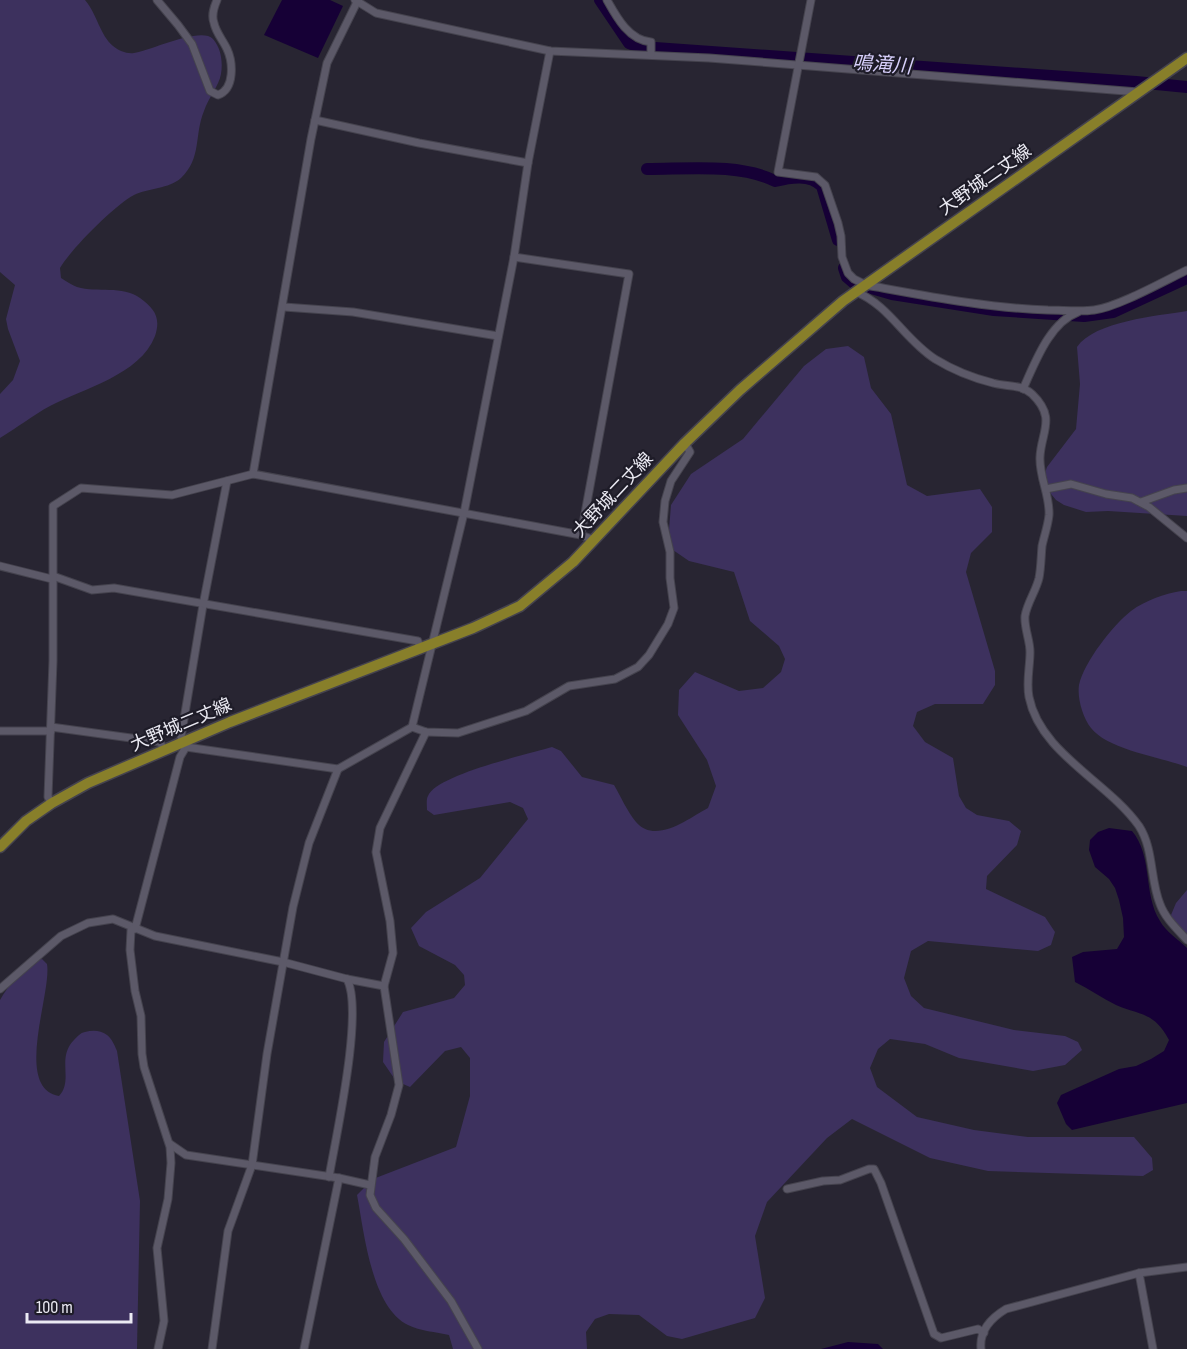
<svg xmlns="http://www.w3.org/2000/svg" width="1187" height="1349" viewBox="0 0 1187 1349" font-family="'Sofia Sans Condensed','Noto Sans JP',sans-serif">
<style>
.green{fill:#3d315e}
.water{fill:#160036}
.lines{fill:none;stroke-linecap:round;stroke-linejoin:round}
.river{stroke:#160036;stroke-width:12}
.minor-casing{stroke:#45434e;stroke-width:9}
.primary-casing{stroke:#45434e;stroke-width:13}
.minor{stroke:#5c5968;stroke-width:7}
.primary{stroke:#887f2a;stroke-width:10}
.labels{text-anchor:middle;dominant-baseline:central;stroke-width:4.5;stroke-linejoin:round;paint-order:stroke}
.street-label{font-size:18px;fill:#ebeaf3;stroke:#1e1c28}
.water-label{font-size:20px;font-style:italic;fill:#d7cffb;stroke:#1e1c28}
</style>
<rect width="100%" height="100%" fill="#282532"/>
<!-- green -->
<g class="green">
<path d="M0 0H85C97 14 100 35 113 46 119 51 127 54 134 53 150 51 201 26 213 39 221 48 223 62 221 74 219 86 208 98 204 111 194 135 202 158 181 178 169 189 148 188 134 195 115 205 71 249 60 268L61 278C66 281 72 285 77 287 98 293 122 285 140 298 155 309 161 318 155 336 140 375 84 388 50 406 33 415 17 428 0 438V394L13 380 20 361 8 329 6 319 15 285 0 272Z"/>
<path d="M1187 311V516L1108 511 1086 512 1064 505 1056 500 1047 489 1044 476 1047 467 1076 429 1080 384 1077 347C1095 321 1157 316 1187 311Z"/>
<path d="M848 346 864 357 871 388 891 414 907 485 927 496 980 489 992 507V532L971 553 966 572 995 671V685L983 704H935L917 712 913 726 925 742 953 758 959 796 966 808 977 815 1009 821 1021 831 1017 845 987 876 986 889 1045 917 1055 932 1051 945 1038 951 928 941 911 951 904 978 911 996 924 1008 1014 1030 1065 1036 1078 1042 1082 1050 1065 1065 1033 1071 959 1058 925 1044 890 1039 878 1049 870 1068 877 1087 917 1117 974 1130 1028 1137H1134L1152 1158 1153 1170 1143 1176 988 1171 930 1158 852 1119 827 1138 767 1202 755 1236 765 1298 755 1318 682 1339 667 1336 639 1315 609 1314 595 1319 586 1332 587 1349H453L449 1335C436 1332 420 1331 408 1325 371 1307 364 1231 357 1195L373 1179 456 1147 470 1096V1058L461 1047 445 1051 410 1087 396 1081 383 1062 384 1042 403 1012 454 998 465 985 464 975 455 965 419 946 411 928 426 912 480 878 528 819 523 808 510 802 434 815 427 810C427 806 426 799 428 796 436 775 528 754 552 747L561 751 582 777 614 785C621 797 627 811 636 822 656 845 689 818 708 808L716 786 707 760 678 715 679 690 695 672 739 691 763 688 781 672 785 659 779 646 750 621 734 572 689 561 673 550 669 530 671 505 691 474 743 439 804 366 826 349Z"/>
<path d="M1181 591H1187V767C1161 757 1108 750 1091 728 1083 718 1077 698 1079 685 1084 662 1113 625 1131 611 1146 600 1164 594 1181 591Z"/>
<path d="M1187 890V937L1173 921 1171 915 1176 903Z"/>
<path d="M42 959 47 964C52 993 13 1088 59 1096 74 1080 56 1058 74 1040 78 1036 80 1033 85 1032 93 1030 100 1030 107 1035 112 1039 114 1044 117 1051L140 1201 137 1349H0V1000C10 984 23 964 42 959Z"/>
</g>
<!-- water -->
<g class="water">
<path d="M282 0H330L343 6 318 58 264 35Z"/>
<path d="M1109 828 1132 831C1153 856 1143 894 1160 921 1166 932 1178 939 1187 948V1103L1072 1130 1066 1124 1057 1103 1061 1095 1119 1069 1136 1066 1151 1059 1164 1051 1169 1040C1154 1012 1142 1016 1116 1005 1102 998 1089 989 1075 982L1072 957 1083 952 1117 949 1124 937 1123 918 1119 900 1115 888 1109 879 1095 867 1089 850 1090 840 1098 832Z"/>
<path d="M848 1342 878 1344 883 1349H821Z"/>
</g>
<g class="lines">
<!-- river -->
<g class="river">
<path d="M600 0 629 43 641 47 1136 82 1187 87"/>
<path d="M647 169C688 169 739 163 775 181 791 177 810 174 822 186L838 240"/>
<path d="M844 268 847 277 854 283 892 294 994 310 1084 316 1113 312 1187 278"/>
</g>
<!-- minor casing -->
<g class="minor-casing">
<g id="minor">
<path d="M157 0 178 25 192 44 210 91 218 95C235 89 233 62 227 49 223 40 216 33 214 23 211 15 214 7 217 0"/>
<path d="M355 0 376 13 550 51 709 58 1138 92"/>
<path d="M607 0C617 18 629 40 651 42V54"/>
<path d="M811 0 778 172 816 177 825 185 838 223 841 236 842 257 848 273 854 279 866 285C927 296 987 308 1048 310 1063 310 1080 312 1094 310 1118 307 1164 281 1187 270"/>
<path d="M315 120 419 143 528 163"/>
<path d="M514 257 629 274 581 535"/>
<path d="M856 292C889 305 905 340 935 359 953 370 973 378 993 383 1007 387 1021 384 1032 394 1057 418 1041 432 1040 457 1039 477 1050 495 1049 515 1048 526 1044 536 1042 546 1041 557 1041 568 1039 578 1036 591 1027 603 1025 616 1024 628 1030 640 1030 652 1030 667 1026 682 1029 697 1040 753 1107 781 1139 826 1154 849 1150 880 1160 904 1165 918 1177 929 1187 940"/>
<path d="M284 307 353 312 498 336"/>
<path d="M1023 389C1035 363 1049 323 1078 312"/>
<path d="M253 474 311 139 327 63 357 2"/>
<path d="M227 481 203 605 181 737 186 747 338 769 412 727 464 513 514 257 528 163 550 51"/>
<path d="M1046 489 1071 484 1106 494 1132 498 1149 507 1187 538"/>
<path d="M1141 502 1174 490 1187 488"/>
<path d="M0 566 52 579"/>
<path d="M53 576 92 590 114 588 418 641 420 649"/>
<path d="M51 727 160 742 164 750"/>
<path d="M412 727 426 732 458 733 526 711 569 686 615 679 638 667 649 655 668 624 674 608 670 578V552L663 522 665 501 671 481 690 452 685 443"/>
<path d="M0 731H51"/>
<path d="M426 732 380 828 376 852 390 921 393 953 384 986 399 1085 391 1115 375 1157 370 1195 376 1208 404 1239 451 1301 478 1349"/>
<path d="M52 803 48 797 53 661V506L81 488 172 495 253 474 581 535 594 540"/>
<path d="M0 989 61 936 88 923 113 919 155 936 283 962 347 979 384 986"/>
<path d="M170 1144 186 1155 339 1178 370 1185"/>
<path d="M329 1177C336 1136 364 1011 347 979"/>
<path d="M787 1189 823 1181 840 1180 869 1169H874L881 1183 934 1334 941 1338 978 1329 984 1333"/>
<path d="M1139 1273 1153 1349"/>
<path d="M158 1349 164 1321 163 1310 157 1248 168 1199 171 1163 170 1147 144 1067 142 1054 141 1016 135 991 130 950 131 930 135 929 180 757 186 747"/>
<path d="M212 1349 228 1231 252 1165 267 1054 293 907 309 843 338 769"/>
<path d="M304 1349 339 1178"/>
<path d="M981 1349C979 1330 991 1318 1006 1309L1139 1273 1187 1267"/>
</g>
</g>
<!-- primary casing -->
<g class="primary-casing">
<path id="primary" d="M0 847 26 821 52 803 88 783 230 722 473 628 520 606 573 562 685 443 740 390 843 301 1187 58"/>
</g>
<!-- minor -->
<use href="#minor" class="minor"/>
<!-- primary -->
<use href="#primary" class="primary"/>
</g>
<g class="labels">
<!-- street labels -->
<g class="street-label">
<text transform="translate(985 180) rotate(-35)">大野城二丈線</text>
<text transform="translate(613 495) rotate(-47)">大野城二丈線</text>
<text transform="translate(181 725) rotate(-23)">大野城二丈線</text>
</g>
<!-- water labels -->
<g class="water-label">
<text transform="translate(882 65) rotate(4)">鳴滝川</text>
</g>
</g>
<!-- scale -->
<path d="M27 1313v9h104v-9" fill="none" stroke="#ebeaf3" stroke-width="3"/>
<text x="36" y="1313" font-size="18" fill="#ebeaf3" stroke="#1e1c28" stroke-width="4.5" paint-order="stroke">100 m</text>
</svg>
